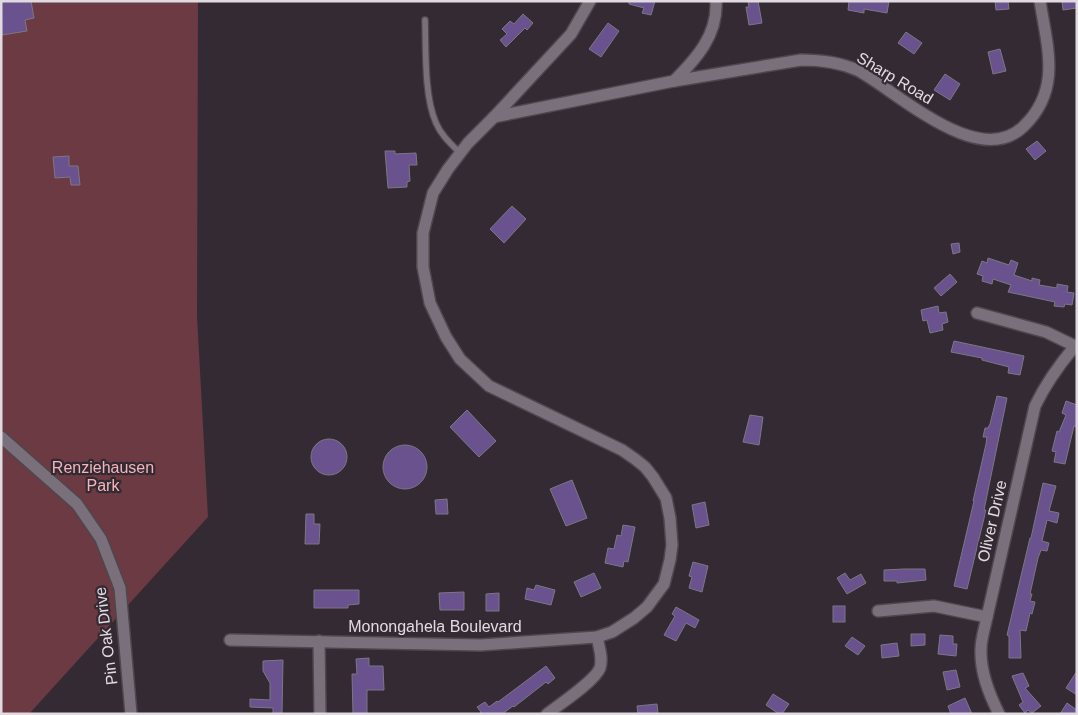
<svg xmlns="http://www.w3.org/2000/svg" width="1078" height="715" viewBox="0 0 1078 715" font-family="Helvetica,sans-serif">
<style>
.green{fill:#6c3a42}
.building{fill:#69528e;stroke:#7c7784}
.lines{fill:none;stroke-linecap:round;stroke-linejoin:round}
.lane-casing{stroke:#4e474e;stroke-width:8}
.street-casing{stroke:#4e474e;stroke-width:14}
.lane{stroke:#7a707b;stroke-width:5.5}
.street{stroke:#7a707b;stroke-width:11}
.labels{text-anchor:middle;dominant-baseline:central;stroke-width:4.5;stroke-linejoin:round;paint-order:stroke}
.street-label{font-size:16px;fill:#e1dbe1;stroke:#332a33}
.park-label{font-size:16px;fill:#f4b4bc;stroke:#332a33}
</style>
<rect width="100%" height="100%" fill="#332a33"/>
<!-- green -->
<path class="green" d="M1 1H198L197 316 208 517 29 714H1Z"/>
<!-- building -->
<g class="building">
<path d="M1 1H31L34 18 25 20 27 31 2 35Z"/>
<path d="M629 1H655L651 15 642 13 644 8 629 4Z"/>
<path d="M748 1H758L762 23 749 25 746 7H749Z"/>
<path d="M849 1H889L887 13 864 9V13L848 10Z"/>
<path d="M995 1H1008L1009 9 996 10Z"/>
<path d="M1062 1H1077V8L1063 10Z"/>
<path d="M523 14 533 23 527 30 525 28 506 47 500 40 507 34 502 29 510 21 514 24Z"/>
<path d="M608 23 619 31 601 57 589 49Z"/>
<path d="M906 32 922 43 914 54 898 43Z"/>
<path d="M1000 49 1006 71 993 74 988 52Z"/>
<path d="M945 74 960 84 950 100 934 90Z"/>
<path d="M1037 141 1046 151 1035 160 1026 149Z"/>
<path d="M385 151H395V154L416 153 417 165H409L410 181 407 182V187L388 188Z"/>
<path d="M69 156V166H78L80 185H71L70 177 55 178 53 157Z"/>
<path d="M512 206 526 219 504 243 490 229Z"/>
<path d="M959 243 960 252 953 254 951 244Z"/>
<path d="M988 258 1009 265 1011 260 1018 263 1014 275 1032 281V278L1040 280 1039 285 1057 288V284L1068 286 1067 292 1074 293 1072 305 1065 304 1064 307 1054 306 1055 302 1008 292 1011 285 993 279 992 284 982 281 983 276 977 274 982 261 987 263Z"/>
<path d="M950 274 957 282 941 296 934 288Z"/>
<path d="M938 306 939 313 946 312 948 322 942 324 943 330 930 333 927 320 923 321 921 310Z"/>
<path d="M954 341 1024 356 1020 375 1008 373 1009 367 982 360V358L951 352Z"/>
<path d="M997 396 1007 398 984 510H986L967 589 954 586 974 501H973L986 444 987 437H983L985 428H988L990 424Z"/>
<path d="M1066 401 1077 405V427L1074 426 1065 464 1054 462 1056 452 1052 451 1057 431 1059 432 1066 415 1062 413Z"/>
<path d="M467 410 496 441 479 457 450 427Z"/>
<path d="M750 415 763 417 759 445 743 442Z"/>
<circle cx="329" cy="457" r="18"/>
<circle cx="405" cy="467" r="22"/>
<path d="M572 480 587 518 566 526 550 489Z"/>
<path d="M1043 483 1056 486 1049 511 1059 513 1057 523 1047 520 1042 541 1049 543 1047 551 1041 550 1038 558 1030 594H1032L1030 601 1035 602 1032 614 1030 613 1026 631 1020 630 1021 658H1009V636L1007 635 1030 538H1031Z"/>
<path d="M447 499 448 514H436L435 500Z"/>
<path d="M705 502 709 525 696 528 692 505Z"/>
<path d="M306 514H314V524H320L319 544H305Z"/>
<path d="M623 525 635 527 628 562 624 561 623 567 605 563 608 548 614 549 617 535 621 536Z"/>
<path d="M693 562 708 566 702 592 689 588 692 577 689 576Z"/>
<path d="M904 569H925L926 580 897 583V581H884V570Z"/>
<path d="M594 573 601 588 581 597 574 582Z"/>
<path d="M845 573 850 580 861 574 866 583 847 594 837 578Z"/>
<path d="M536 585 555 590 551 605 525 599 527 588 534 590Z"/>
<path d="M314 590H359V604L348 605V608H314Z"/>
<path d="M464 592V610H440L439 593Z"/>
<path d="M499 593V611H486V594Z"/>
<rect x="833" y="606" width="12" height="16"/>
<path d="M676 607 699 620 695 628 686 623 676 641 664 635 675 616 672 614Z"/>
<path d="M911 634H925V645L911 646Z"/>
<path d="M940 635 953 636V644H957L956 656 938 654Z"/>
<path d="M852 637 865 646 858 655 845 646Z"/>
<path d="M897 643 899 656 882 658 881 645Z"/>
<path d="M369 658V666H383L384 690H367V714H353L352 674H357L356 659Z"/>
<path d="M283 660 282 714H273V708L250 707V699L270 700V683L263 671V661Z"/>
<path d="M546 666 555 678 548 684 546 682 514 707 513 706 502 714H479L481 712 477 707 485 702 489 707 497 701 498 702Z"/>
<path d="M956 670 960 687 947 690 943 672Z"/>
<path d="M1077 671V695L1066 688Z"/>
<path d="M1023 673 1029 686 1025 688 1041 706 1032 713 1028 710 1025 713 1019 705 1023 702 1012 676Z"/>
<path d="M773 694 789 704 782 714H779L766 705Z"/>
<path d="M965 698 972 714H951L948 706Z"/>
<path d="M1067 703 1077 710V714H1060Z"/>
<path d="M657 704 658 714H638L637 706Z"/>
</g>
<g class="lines">
<!-- lane casing -->
<g class="lane-casing">
<path id="lane" d="M425 20C426 50 424 96 436 123 441 135 451 144 460 153"/>
</g>
<!-- street casing -->
<g class="street-casing">
<g id="street">
<path d="M674 81C696 59 718 35 716 1"/>
<path d="M494 117 674 81 801 60C821 60 839 62 857 70 897 91 979 171 1024 126 1062 89 1047 47 1040 1"/>
<path d="M977 313 1046 332 1075 346"/>
<path d="M1 437 77 504 101 539 120 588 131 714"/>
<path d="M878 611 934 606 987 617"/>
<path d="M230 640 481 645 597 637 612 632 634 618 647 607 664 584 670 560 672 545 670 518 666 498 653 477 645 467 635 459 622 450 489 386 460 359 446 337 430 303 423 267V233L433 193 448 169 468 143 494 117 571 34 590 1"/>
<path d="M319 641 320 714"/>
<path d="M547 714C560 704 595 681 600 668 603 658 599 647 597 637"/>
<path d="M999 714C989 694 980 672 981 649 981 639 985 627 987 617L1035 406C1046 383 1059 365 1075 346H1077"/>
</g>
</g>
<!-- lane -->
<use href="#lane" class="lane"/>
<!-- street -->
<use href="#street" class="street"/>
</g>
<g class="labels">
<!-- street labels -->
<g class="street-label">
<text transform="translate(895 78) rotate(31)">Sharp Road</text>
<text transform="translate(992 521) rotate(-77)">Oliver Drive</text>
<text x="435" y="626">Monongahela Boulevard</text>
<text transform="translate(106 636) rotate(-97)">Pin Oak Drive</text>
</g>
<!-- park labels -->
<g class="park-label">
<text x="103" y="467">Renziehausen<tspan x="103" dy="18">Park</tspan></text>
</g>
</g>
<!-- border -->
<rect width="1078" height="715" fill="none" stroke="#e1dbe1" stroke-width="5"/>
</svg>
